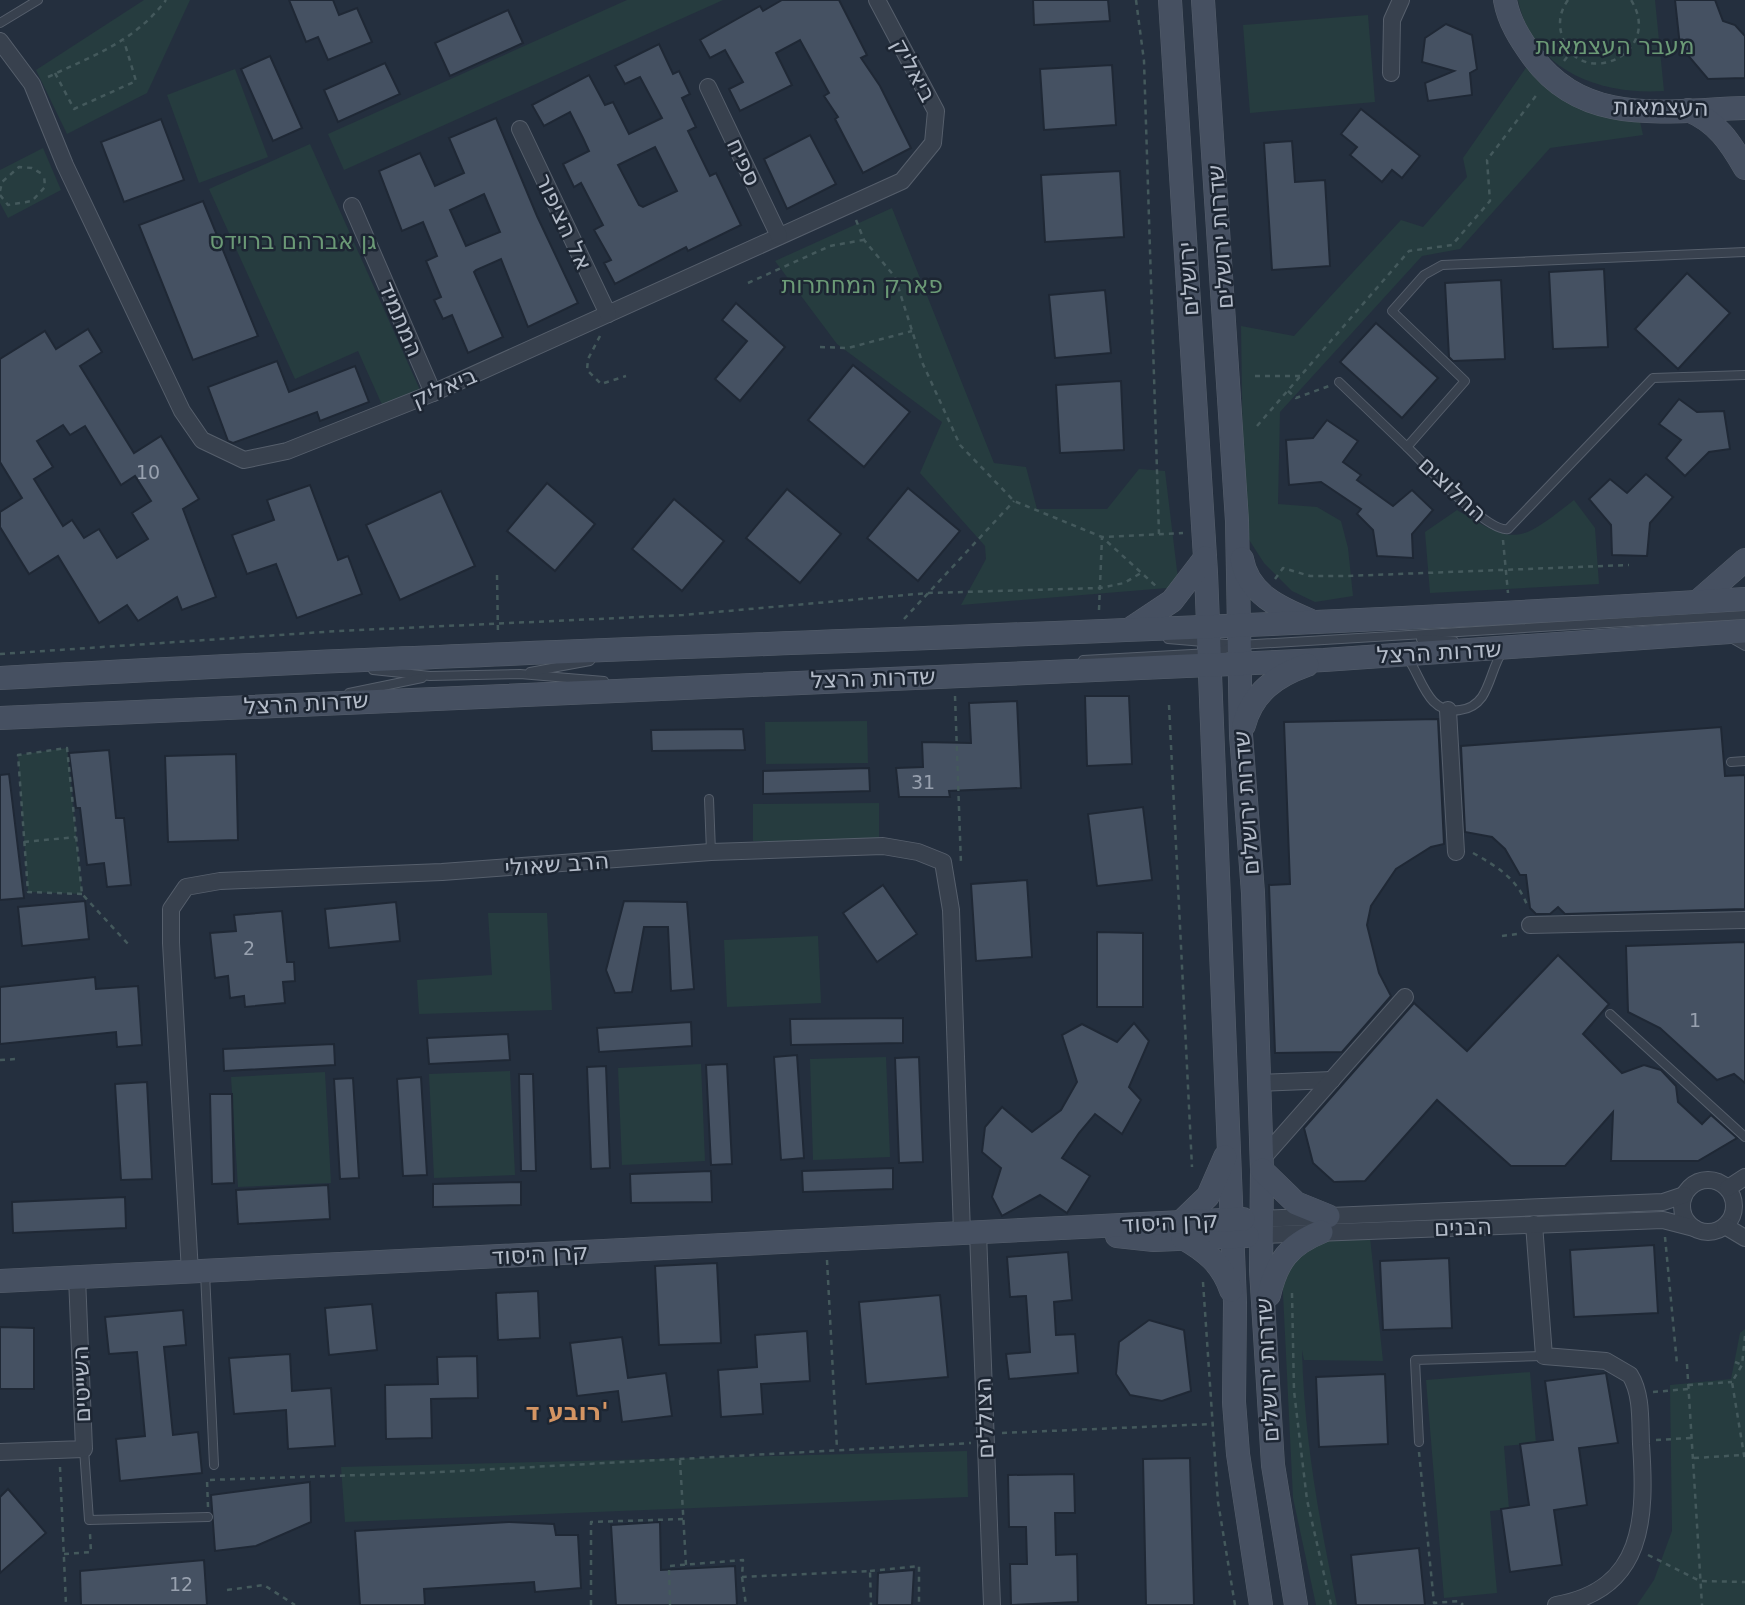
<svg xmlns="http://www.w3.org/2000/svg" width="1745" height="1605" viewBox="0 0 1745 1605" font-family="'DejaVu Sans','Noto Sans Hebrew',sans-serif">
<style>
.green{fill:#263c3f}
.building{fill:#455162;stroke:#1f2835;stroke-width:2;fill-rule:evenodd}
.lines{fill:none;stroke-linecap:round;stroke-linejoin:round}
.lane-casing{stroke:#565f6c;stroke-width:10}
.street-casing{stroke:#565f6c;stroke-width:18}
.secondary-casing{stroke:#565f6c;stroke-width:24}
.path{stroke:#44595c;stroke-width:2.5;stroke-dasharray:5 5;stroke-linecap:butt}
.lane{stroke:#38414e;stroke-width:8}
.street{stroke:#38414e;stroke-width:16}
.secondary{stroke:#465061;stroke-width:23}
.labels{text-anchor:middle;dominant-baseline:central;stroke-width:5;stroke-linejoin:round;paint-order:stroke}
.number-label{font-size:19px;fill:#98a1af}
.park-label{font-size:23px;fill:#6b9a76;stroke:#1d2633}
.street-label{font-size:23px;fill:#b4bcc9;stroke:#1d2633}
.neighbourhood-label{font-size:24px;font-weight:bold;fill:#d59563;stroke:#1d2633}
</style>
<rect width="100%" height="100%" fill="#242f3e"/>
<!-- green -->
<g class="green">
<path d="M144 0H190L147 93 67 134 36 70Z"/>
<path d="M627 0H723L344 170 328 134Z"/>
<path d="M1518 0H1655L1664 91C1599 95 1533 71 1518 0Z"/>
<path d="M1368 15 1375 102 1250 113 1243 25Z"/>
<path d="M1530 62 1639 117 1643 135 1550 148 1460 249 1422 256 1280 412 1278 504 1317 507 1341 521 1348 548 1353 596 1315 602 1292 591 1264 563 1244 532 1241 326 1294 336 1401 220 1423 227 1467 177 1463 158Z"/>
<path d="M235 69 268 157 199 183 167 95Z"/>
<path d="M310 144 420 390 383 407 358 351 295 379 209 189Z"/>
<path d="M43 148 61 190 8 218 0 203V170Z"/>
<path d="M892 208 994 463 1026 467 1037 509H1107L1139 469 1165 471 1179 587 961 605 986 559 985 546 920 473 942 422 837 344 775 261Z"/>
<path d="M1574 500 1595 528 1599 584 1430 593 1425 532 1457 510C1516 546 1519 543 1574 500Z"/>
<path d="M867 721 868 763 766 764 765 722Z"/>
<path d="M67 748 82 894 28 892 18 755Z"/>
<path d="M879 803V841H753V804Z"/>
<path d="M488 913H547L552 1010 419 1014 417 980 492 975Z"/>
<path d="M818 936 821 1003 727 1007 724 940Z"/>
<path d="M886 1057 890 1157 813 1160 810 1059Z"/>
<path d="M701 1064 705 1161 622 1165 618 1068Z"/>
<path d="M510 1071 515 1175 434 1178 429 1074Z"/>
<path d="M325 1072 331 1183 238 1187 231 1077Z"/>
<path d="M1370 1237 1383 1361 1304 1360 1302 1350C1304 1437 1319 1520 1337 1605H1316L1293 1498 1282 1273 1316 1242Z"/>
<path d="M1745 1329V1605H1637L1654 1580 1672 1531 1670 1385 1731 1379 1740 1333Z"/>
<path d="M1530 1372 1536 1443 1504 1446 1509 1509 1490 1511 1497 1593 1444 1598 1426 1380Z"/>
<path d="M967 1451 968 1497 345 1522 341 1467Z"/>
</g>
<!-- building -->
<g class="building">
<path d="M289 0H333L339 15 357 8 372 42 328 60 318 37 306 42Z"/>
<path d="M782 0H839L867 55 861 58 880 86 911 148 863 173 835 119 838 117 824 96 829 93 800 40 776 53 792 85 740 111 729 89 743 82 725 50 710 58 700 40 760 6 763 11Z"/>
<path d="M1033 0H1108L1110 21 1034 25Z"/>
<path d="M1675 0H1715L1723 21 1735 25 1745 36V78L1708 79 1680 46Z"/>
<path d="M508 10 523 43 450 76 435 43Z"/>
<path d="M1446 24 1472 35 1477 69 1470 73 1472 95 1428 101 1425 83 1454 71 1422 62 1425 38Z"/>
<path d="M659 44 673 74 679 71 690 94 682 98 696 127 688 131 710 176 716 173 741 225 688 251 686 247 615 284 604 263 611 260 594 230 603 225 581 183 574 187 563 164 589 151 583 138 570 112 544 126 532 105 589 75 605 105 613 102 629 134 662 118 640 77 625 84 615 66ZM655 147 677 191 643 207 639 205 618 165Z"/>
<path d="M270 56 302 128 273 141 241 69Z"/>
<path d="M385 63 400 94 338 122 324 90Z"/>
<path d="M1112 65 1116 125 1044 130 1040 69Z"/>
<path d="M1361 109 1420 156 1402 178 1392 170 1382 182 1350 155 1357 147 1341 134Z"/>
<path d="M496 118 537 216 578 303 528 327 501 259 476 270 474 272 503 337 468 353 452 315 443 319 434 300 441 297 426 261 437 256 423 222 402 231 379 171 420 153 435 186 464 173 449 138ZM484 194 500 232 466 246 450 210Z"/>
<path d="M161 119 184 180 124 202 101 142Z"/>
<path d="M810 135 836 184 787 209 764 159Z"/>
<path d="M1292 141 1295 182 1325 180 1330 266 1272 270 1264 143Z"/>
<path d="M1120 171 1124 237 1045 242 1041 175Z"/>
<path d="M203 201 258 336 193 360 139 225Z"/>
<path d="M1604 269 1608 347 1553 349 1549 272Z"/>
<path d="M1687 273 1730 313 1678 369 1635 329Z"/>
<path d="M1501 280 1505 359 1453 361 1449 357 1445 283Z"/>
<path d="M1105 290 1111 353 1055 358 1049 295Z"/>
<path d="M736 303 785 347 740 401 715 379 747 341 722 320Z"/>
<path d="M1376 323 1438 378 1402 418 1340 362Z"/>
<path d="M88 329 102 352 80 366 134 453 161 436 199 499 183 509 216 597 182 610 177 597 138 621 127 605 99 623 58 556 29 574 0 527V512L22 498 0 462V359L45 331 56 349ZM63 425 70 435 85 426 121 485 135 476 151 501 132 513 148 539 117 558 99 529 84 538 72 520 63 526 34 479 53 467 37 441Z"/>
<path d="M277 361 289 392 355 366 369 402 320 421 317 412 233 443 228 441 208 387Z"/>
<path d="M853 365 910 412 864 467 808 420Z"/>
<path d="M1121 381 1124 450 1060 453 1056 385Z"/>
<path d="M1679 399 1697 412 1724 411 1730 449 1709 452 1685 476 1666 458 1681 440 1659 424Z"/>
<path d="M1327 420 1358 441 1343 462 1361 475 1357 480 1393 506 1412 490 1433 510 1412 534 1413 558 1377 556 1373 530 1357 514 1361 509 1321 482 1289 485 1286 440 1313 438Z"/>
<path d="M1646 474 1673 497 1650 523 1647 556 1612 555 1611 525 1589 499 1610 479 1627 493Z"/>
<path d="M547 483 595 524 555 571 507 531Z"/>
<path d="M310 485 338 560 348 556 362 594 297 618 276 564 247 574 232 535 274 520 267 500Z"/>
<path d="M908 488 960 531 918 581 867 538Z"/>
<path d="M787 489 841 534 800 583 746 538Z"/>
<path d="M441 491 475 566 400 600 366 525Z"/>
<path d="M674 499 724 541 682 591 632 549Z"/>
<path d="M1085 696H1129L1132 764 1087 766Z"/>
<path d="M1017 701 1021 788 949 791 950 797H899L896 768 923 767 922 742 971 743 969 703Z"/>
<path d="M1438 719 1444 844 1431 847 1396 869 1371 906 1367 925 1379 973 1391 996 1342 1052 1275 1053 1269 885 1290 884 1284 722Z"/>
<path d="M1721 727 1725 776 1745 775V909L1565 914 1558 907 1550 914H1536L1530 908 1526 875H1520L1505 849 1492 837 1465 832 1461 746Z"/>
<path d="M743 729 745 750 652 751 651 730Z"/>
<path d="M109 750 116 818H124L131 885 107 887 104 863 87 865 80 808H76L69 753Z"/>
<path d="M236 754 238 840 168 842 165 756Z"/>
<path d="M869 768 870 791 763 794V771Z"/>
<path d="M9 774 24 898 0 900V775Z"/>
<path d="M1143 807 1152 880 1097 886 1088 814Z"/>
<path d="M1027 880 1032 957 976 961 971 884Z"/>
<path d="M883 885 917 934 877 962 843 913Z"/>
<path d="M85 901 89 939 22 946 18 907Z"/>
<path d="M624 901 687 902 694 989 671 991 668 927H644L632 992 615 993 606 970Z"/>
<path d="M396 902 400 941 329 948 325 909Z"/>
<path d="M282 911 287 962H294L295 981 283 982 285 1003 245 1007 244 996 230 998 228 976 215 978 210 933 236 931 234 915Z"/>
<path d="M1097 932 1143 933V1007H1097Z"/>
<path d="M1745 942V1083L1734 1074 1717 1080 1660 1028 1628 1012 1626 946Z"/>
<path d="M1558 955 1609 1004 1583 1034 1622 1073 1644 1065 1661 1070 1676 1086 1678 1102 1702 1124 1711 1115 1737 1138 1698 1161H1611L1613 1112 1565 1166H1511L1437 1100 1365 1181 1334 1182 1313 1163 1304 1128 1414 1003 1467 1051Z"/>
<path d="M95 977 96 989 138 986 142 1045 117 1047 116 1032 0 1044V987Z"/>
<path d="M903 1018V1043L791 1045 790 1019Z"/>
<path d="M691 1022 692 1046 599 1052 597 1028Z"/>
<path d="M1134 1023 1149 1041 1129 1087 1141 1100 1122 1134 1095 1114 1079 1133 1062 1158 1090 1176 1067 1213 1040 1195 1002 1216 992 1197 1001 1168 982 1152 985 1127 1002 1107 1032 1132 1061 1110 1077 1082 1062 1035 1082 1024 1117 1042Z"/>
<path d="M508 1034 510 1060 429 1064 427 1038Z"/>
<path d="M334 1044 335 1065 224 1071 223 1049Z"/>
<path d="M797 1055 804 1158 781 1160 774 1057Z"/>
<path d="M919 1057 923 1162 899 1163 895 1058Z"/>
<path d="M727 1064 732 1164 711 1165 706 1065Z"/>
<path d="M606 1066 610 1168 591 1169 587 1067Z"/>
<path d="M519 1074H533L536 1171H521Z"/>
<path d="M421 1077 427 1175 403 1176 397 1079Z"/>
<path d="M353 1078 359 1178 340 1179 334 1079Z"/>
<path d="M147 1082 152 1179 121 1180 115 1084Z"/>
<path d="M210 1094H232L234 1183 212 1184Z"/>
<path d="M893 1168V1189L803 1192 802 1171Z"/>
<path d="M711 1171 712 1202 631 1203 630 1174Z"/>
<path d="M521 1182V1205L433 1207V1184Z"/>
<path d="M328 1185 330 1219 238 1224 236 1190Z"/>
<path d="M125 1197 126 1228 13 1233 12 1202Z"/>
<path d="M1654 1245 1658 1313 1574 1317 1570 1250Z"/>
<path d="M1068 1252 1072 1300 1054 1302 1056 1335 1075 1334 1078 1373 1009 1379 1006 1354 1030 1352 1026 1296 1010 1297 1007 1257Z"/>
<path d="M1449 1258 1452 1328 1383 1330 1380 1261Z"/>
<path d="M717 1263 721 1343 659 1345 655 1266Z"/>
<path d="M538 1291 540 1338 498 1340 496 1293Z"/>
<path d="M940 1295 948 1377 866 1384 859 1302Z"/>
<path d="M372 1304 377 1350 329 1355 325 1308Z"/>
<path d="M183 1310 186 1345 164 1347 173 1435 198 1432 202 1473 120 1481 116 1439 145 1436 137 1352 109 1354 105 1317Z"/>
<path d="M1149 1320 1184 1330 1191 1391 1162 1401 1130 1395 1116 1374 1119 1342Z"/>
<path d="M0 1327 34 1328V1389H0Z"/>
<path d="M807 1331 810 1381 761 1384 763 1414 721 1417 718 1370 757 1367 755 1335Z"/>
<path d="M622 1337 628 1378 666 1373 672 1416 622 1422 618 1391 577 1396 570 1343Z"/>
<path d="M290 1354 292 1391 331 1388 335 1446 288 1449 286 1410 234 1414 229 1358Z"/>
<path d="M477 1356 478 1398 431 1399 432 1438 386 1439 385 1385 438 1384 437 1357Z"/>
<path d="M1606 1373 1618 1443 1579 1448 1587 1505 1554 1510 1562 1565 1510 1572 1501 1509 1529 1505 1520 1444 1553 1440 1545 1381Z"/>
<path d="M1385 1374 1388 1444 1319 1447 1316 1377Z"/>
<path d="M1190 1458 1194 1605H1146L1143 1459Z"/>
<path d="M1074 1474 1075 1513H1055L1056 1555 1077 1554 1078 1602 1011 1605 1010 1564H1027L1026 1527H1009L1008 1475Z"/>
<path d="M310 1482 311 1522 256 1546 215 1551 211 1495Z"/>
<path d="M8 1489 46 1533 0 1573V1497Z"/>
<path d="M509 1522 554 1524 556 1535H578L581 1588 535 1592 534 1582 424 1589 425 1605H360L355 1531Z"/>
<path d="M660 1522 661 1570 735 1566 737 1605H616L611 1525Z"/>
<path d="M1419 1548 1425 1605H1356L1351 1555Z"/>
<path d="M204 1560 207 1605H81L80 1571Z"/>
<path d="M914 1570 912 1605H877L878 1573Z"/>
</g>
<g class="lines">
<!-- lane casing -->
<g class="lane-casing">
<g id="lane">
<path d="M0 23 38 0"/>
<path d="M1745 252 1442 265 1424 275 1392 311 1465 381 1407 447C1425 464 1487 533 1508 529L1653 378 1745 375"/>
<path d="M1339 382 1407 447"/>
<path d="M1731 638 1745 646"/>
<path d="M1168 639 1239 645 1745 615"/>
<path d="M1421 639 1454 641"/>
<path d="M1407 657C1422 677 1427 715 1460 710 1469 709 1477 704 1482 697 1491 683 1493 666 1502 652"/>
<path d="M1083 660 1210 653 1233 647"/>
<path d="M373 670 430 676 520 674 604 681"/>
<path d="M530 672 590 661"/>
<path d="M349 693 422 678"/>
<path d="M1731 762 1745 761"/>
<path d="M709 799 711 852"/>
<path d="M1610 1014 1745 1137"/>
<path d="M205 1273 214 1465"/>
<path d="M1419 1442 1415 1360 1544 1356"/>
<path d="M84 1449 89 1520 208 1517"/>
</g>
</g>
<!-- street casing -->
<g class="street-casing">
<g id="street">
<path d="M0 41 32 84 65 165 182 411 202 440 244 460 287 451 433 393 902 181 933 143 936 111 877 0"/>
<path d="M1391 73 1392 20 1401 0"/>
<path d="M708 87 779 236"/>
<path d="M520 129 608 314"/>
<path d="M352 206 433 393"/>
<path d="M1448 710 1456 852"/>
<path d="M1530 925 1745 920"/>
<path d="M1259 1083 1332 1080"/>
<path d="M1261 1160 1405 997"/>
<circle cx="1708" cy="1206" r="26"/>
<path d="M1728 1188 1745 1177"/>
<path d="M1260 1219 1663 1202 1684 1195"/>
<path d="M1534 1224 1544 1356 1606 1361 1630 1375C1642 1394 1640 1421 1641 1444 1646 1517 1645 1590 1556 1605"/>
<path d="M1725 1226 1745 1238"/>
<path d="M978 1232 992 1605"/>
<path d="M1260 1235 1663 1220 1694 1228"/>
<path d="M190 1272 171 943V909L186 887 220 881 442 872 711 852 883 846 918 852 943 862 951 910 962 1233"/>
<path d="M0 1452 84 1449 77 1277"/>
</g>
</g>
<!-- secondary casing -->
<g class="secondary-casing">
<g id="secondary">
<path d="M1170 0 1206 573 1235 1303 1234 1402 1238 1454 1261 1605"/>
<path d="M1203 0 1237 521 1241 735 1253 893 1262 1170 1261 1270 1273 1465 1296 1605"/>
<path d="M1505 0C1509 22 1520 39 1533 57 1585 128 1668 110 1745 108"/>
<path d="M1688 110C1717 122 1730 142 1745 168"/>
<path d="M1242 559C1248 594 1280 608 1309 620"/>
<path d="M1697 602 1745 560"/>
<path d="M1130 629 1172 601 1205 558"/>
<path d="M0 678C581 645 1164 636 1745 599"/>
<path d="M0 718 1324 660 1745 631"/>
<path d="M1244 725C1253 692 1276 676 1307 665"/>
<path d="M1262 1170 1296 1203 1328 1216"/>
<path d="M1181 1222 1208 1196 1225 1157"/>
<path d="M1117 1236 1154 1240 1247 1236"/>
<path d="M1183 1238C1206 1251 1222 1264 1231 1290"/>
<path d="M0 1281 1243 1219"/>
<path d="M1269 1295C1277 1261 1289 1245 1321 1232"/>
</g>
</g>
<!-- path -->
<g class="path">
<path d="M1136 0 1144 61 1159 534"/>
<path d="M1568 0C1560 11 1558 23 1562 36 1579 92 1665 54 1631 0"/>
<path d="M1564 61 1571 52"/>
<path d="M55 73 74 109 136 81 124 41"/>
<path d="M48 77C94 55 134 42 166 0"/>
<path d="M0 191 2 182 19 167 32 168 44 175"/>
<path d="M0 195 8 205 32 201 45 187 44 175"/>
<path d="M856 220 864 240 895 277 922 362 960 445 1014 501 1102 537 1157 587"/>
<path d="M748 283 830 246 863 240"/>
<path d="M600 336 588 359 587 370 601 384 626 376"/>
<path d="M820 347 848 348 912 331"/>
<path d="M1255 376H1301"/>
<path d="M1288 391 1296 398 1329 386"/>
<path d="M1257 426 1409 251 1452 245 1490 201 1487 160 1538 93"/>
<path d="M1503 540 1508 593"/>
<path d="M497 575 498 635"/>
<path d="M1275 579 1283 568 1310 576H1347L1629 565"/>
<path d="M1099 610 1102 537 1183 533"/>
<path d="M904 619 1014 501"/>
<path d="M0 654 338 631 683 615 928 593 1100 588 1124 583 1141 573"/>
<path d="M955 696 961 864"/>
<path d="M1169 705 1192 1167"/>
<path d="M24 842 76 837"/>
<path d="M1473 853C1498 867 1519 880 1528 908"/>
<path d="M82 894 28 892 18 755 67 748 82 894 129 945"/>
<path d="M1502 936 1517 934"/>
<path d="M0 1060 17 1059"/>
<path d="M1665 1237 1677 1364"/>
<path d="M827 1260 837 1449"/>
<path d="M1203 1282 1218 1502 1235 1605"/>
<path d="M1292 1293 1294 1391 1307 1500 1331 1605"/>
<path d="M1745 1336 1742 1365 1732 1382 1745 1461"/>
<path d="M1735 1362 1742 1365"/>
<path d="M1687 1364 1702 1605"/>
<path d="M1688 1385 1732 1382"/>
<path d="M1653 1392 1688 1389"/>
<path d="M1002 1433 1212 1424"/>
<path d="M1656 1440 1691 1438"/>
<path d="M1419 1452 1434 1603 1459 1601 1463 1605"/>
<path d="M1694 1458 1743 1455"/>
<path d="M680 1460 686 1565"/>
<path d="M60 1467 66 1605"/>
<path d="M208 1507 207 1480 423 1473 971 1443"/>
<path d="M64 1554 91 1552 90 1534"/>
<path d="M1648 1555 1700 1581 1745 1582"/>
<path d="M870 1571 919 1566V1605"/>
<path d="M742 1577 746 1605"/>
<path d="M227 1590 264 1585 295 1605"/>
<path d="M591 1605V1522L683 1519"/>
<path d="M670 1605 669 1566 743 1560 742 1577 870 1571 871 1605"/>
</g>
<!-- lane -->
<use href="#lane" class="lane"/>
<!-- street -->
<use href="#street" class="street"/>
<!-- secondary -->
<use href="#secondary" class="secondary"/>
</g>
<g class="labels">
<!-- number labels -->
<g class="number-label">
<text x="148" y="472">10</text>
<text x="923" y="782">31</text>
<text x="249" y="948">2</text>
<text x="1695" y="1020">1</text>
<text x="181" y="1584">12</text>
</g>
<!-- park labels -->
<g class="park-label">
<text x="1615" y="46">מעבר העצמאות</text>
<text x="293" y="241">גן אברהם ברוידס</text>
<text x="862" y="285">פארק המחתרות</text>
</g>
<!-- street labels -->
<g class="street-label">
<text transform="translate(914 70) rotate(62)">ביאליק</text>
<text transform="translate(1661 107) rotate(1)">העצמאות</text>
<text transform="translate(744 162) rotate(65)">ספיח</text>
<text transform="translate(564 222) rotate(65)">אל הציפור</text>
<text transform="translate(1220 237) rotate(-94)">שדרות ירושלים</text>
<text transform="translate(1188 279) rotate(-94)">ירושלים</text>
<text transform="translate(401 319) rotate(67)">המתמיד</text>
<text transform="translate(444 387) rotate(-23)">ביאליק</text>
<text transform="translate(1453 489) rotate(43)">החלוצים</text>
<text transform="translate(1439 652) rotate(-3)">שדרות הרצל</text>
<text transform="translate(873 678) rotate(-2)">שדרות הרצל</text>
<text transform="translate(306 703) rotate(-3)">שדרות הרצל</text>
<text transform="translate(1246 803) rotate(-94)">שדרות ירושלים</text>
<text transform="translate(557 864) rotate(-4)">הרב שאולי</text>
<text transform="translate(1170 1222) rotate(-3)">קרן היסוד</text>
<text transform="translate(1463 1227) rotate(-2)">הבנים</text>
<text transform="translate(540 1254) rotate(-3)">קרן היסוד</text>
<text transform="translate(1267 1370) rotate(-93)">שדרות ירושלים</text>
<text transform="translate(81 1384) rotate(-92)">השייטים</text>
<text transform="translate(984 1418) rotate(-92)">הצוללים</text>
</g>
<!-- neighbourhood labels -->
<g class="neighbourhood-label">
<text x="567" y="1412">רובע ד'</text>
</g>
</g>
</svg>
